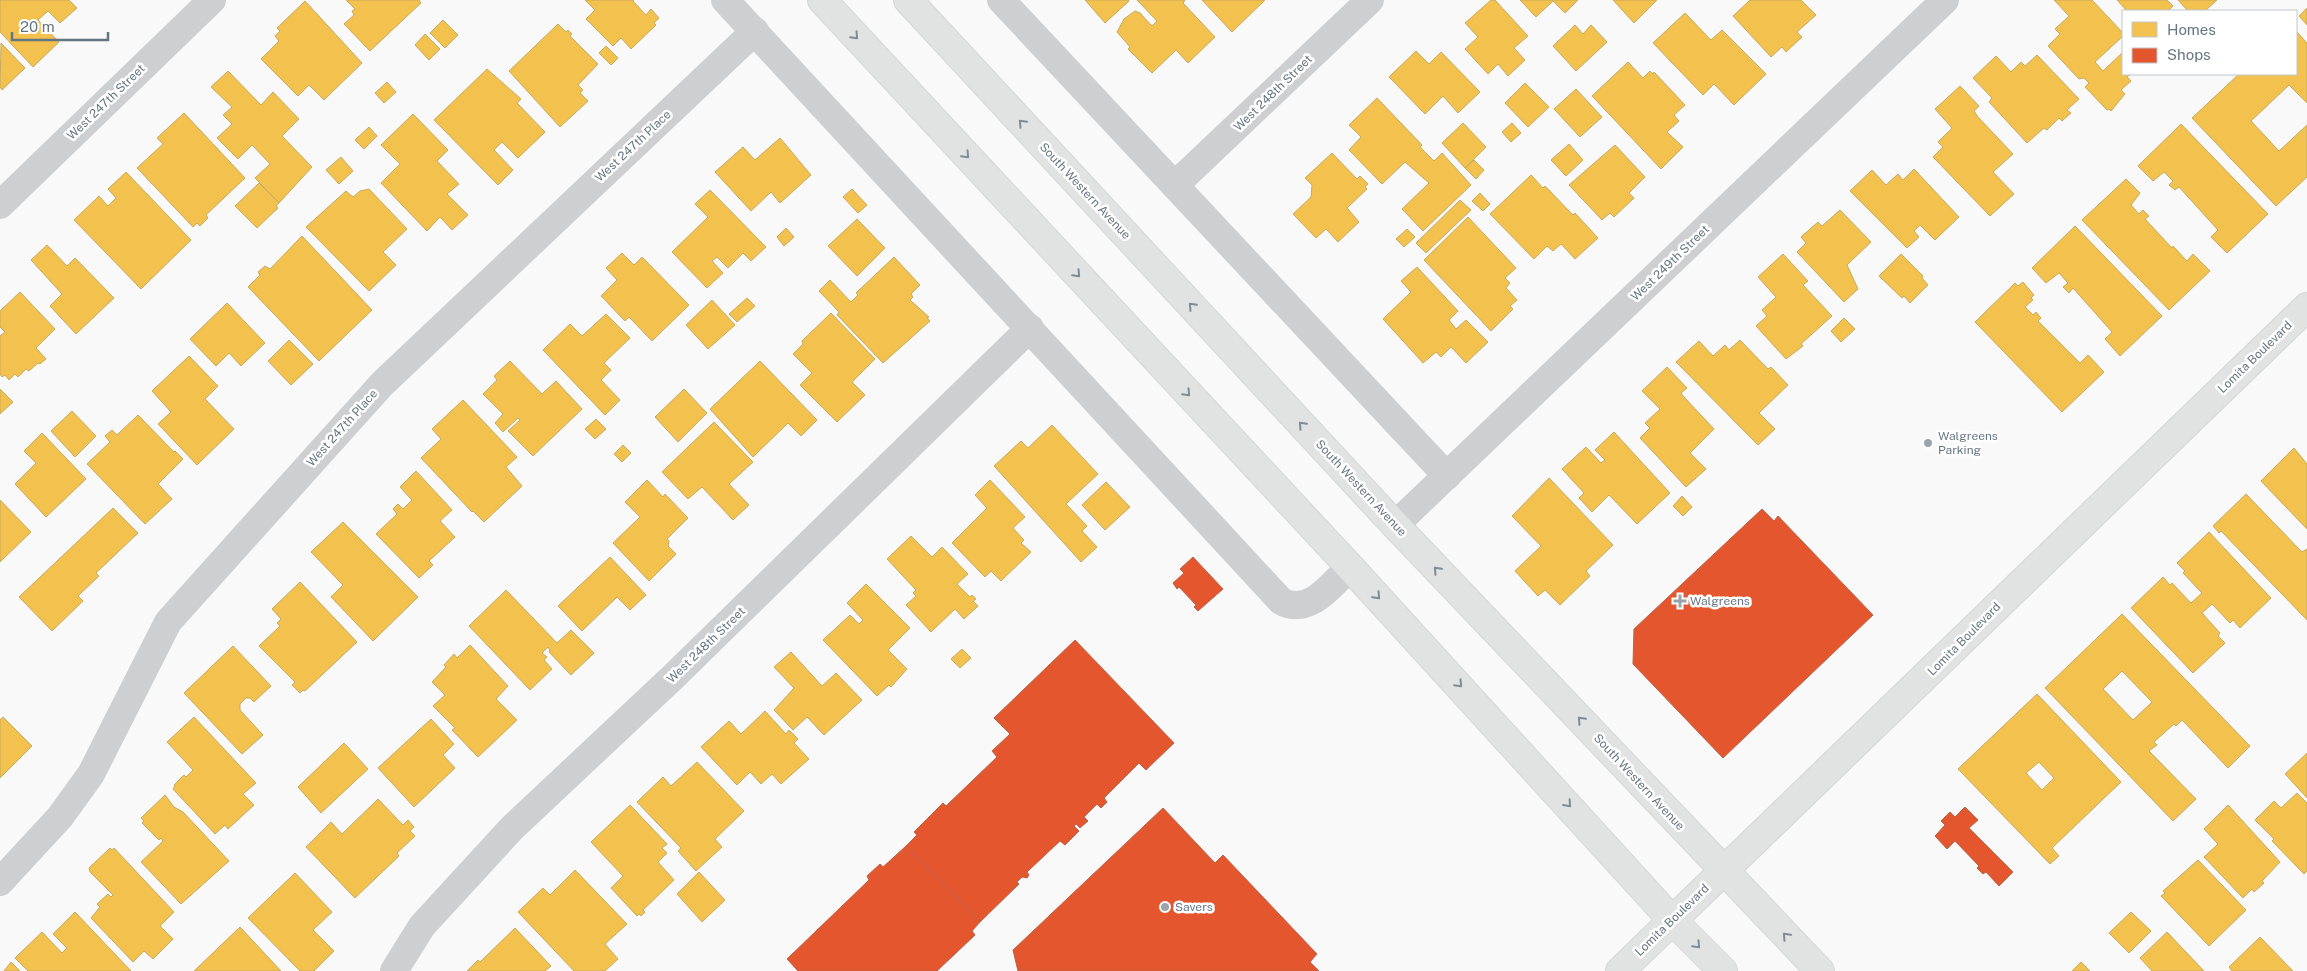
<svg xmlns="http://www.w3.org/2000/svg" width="2307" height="971" viewBox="0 0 2307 971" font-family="'Public Sans',sans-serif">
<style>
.homes{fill:#f2c14e;stroke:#c8aa5e;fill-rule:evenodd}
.shops{fill:#e4572e;stroke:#be6048}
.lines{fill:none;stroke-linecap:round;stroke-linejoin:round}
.secondary-casing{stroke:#d5d6d7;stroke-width:30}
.primary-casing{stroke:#d5d6d7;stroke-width:30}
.minor{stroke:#cecfd0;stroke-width:28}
.tertiary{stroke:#cecfd0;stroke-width:28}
.secondary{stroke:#e1e2e2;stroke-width:28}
.primary{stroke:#e1e2e2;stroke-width:28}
.oneway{stroke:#7e8c96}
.poi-dot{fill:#99a4ac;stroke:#fff;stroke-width:2}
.labels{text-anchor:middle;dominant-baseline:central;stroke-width:5;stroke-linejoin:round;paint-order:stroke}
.street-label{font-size:12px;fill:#657683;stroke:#fff}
.poi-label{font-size:12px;fill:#657683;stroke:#fff;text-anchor:start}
</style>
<rect width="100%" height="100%" fill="#f9f9f9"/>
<!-- homes -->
<g class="homes">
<path d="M0 0H69L77 8 60 23 48 11 38 20 59 42 33 67 0 32Z"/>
<path d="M346 0H419L421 3 370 51 344 24 354 15 352 11 355 9Z"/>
<path d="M585 0H634L633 1 646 15 651 9 659 18 654 23 656 25 631 49 621 38 613 46 586 19 595 10Z"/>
<path d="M1085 0H1128L1129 1 1105 23Z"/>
<path d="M1137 0H1185L1183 3 1215 37 1188 63 1176 50 1152 73 1128 49 1130 47 1117 32 1124 19 1135 11 1140 13 1152 26 1157 21Z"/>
<path d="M1202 0H1265L1232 32Z"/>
<path d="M1491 0H1495L1528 36 1514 48 1525 60 1508 76 1498 64 1488 74 1465 49 1478 37 1465 23Z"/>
<path d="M1520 0H1578L1565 13 1553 1 1536 17Z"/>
<path d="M1613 0H1657L1634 23Z"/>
<path d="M1750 0H1801L1816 15 1797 32 1802 37 1786 52 1782 47 1771 57 1733 16Z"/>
<path d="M2054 0H2092L2123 33V36L2095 62 2103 71 2123 52V74H2131L2127 77 2131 81 2121 90 2125 94 2111 111 2109 109 2107 110 2085 87 2089 83 2084 78 2079 79 2048 46 2060 34 2055 29 2069 16Z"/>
<path d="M2117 0H2167L2173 6 2168 11H2127Z"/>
<path d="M2178 0H2217L2205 11H2188Z"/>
<path d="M305 1 362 63 324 100 309 85 298 96 261 59 279 41 275 36 280 31 277 28Z"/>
<path d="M2307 8V25L2299 16Z"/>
<path d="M1685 13 1711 40 1722 30 1766 74 1734 105 1714 84 1703 95 1653 43Z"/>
<path d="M443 20 458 35 445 48 430 33Z"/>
<path d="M558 24 566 32 568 30 572 34 570 36 598 64 578 85 583 90 580 93 588 101 560 127 509 71Z"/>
<path d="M1575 25 1583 34 1591 25 1607 42 1576 71 1553 46Z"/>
<path d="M2296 31 2307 43V103L2289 85 2251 121 2279 151 2307 125V177L2276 206 2192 118 2239 74H2296Z"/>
<path d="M425 34 440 49 429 60 415 45Z"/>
<path d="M1 43 25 68 2 90 0 87Z"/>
<path d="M606 46 618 58 611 65 599 53Z"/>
<path d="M1416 51 1429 64 1441 52 1480 92 1458 113 1443 96 1425 114 1389 77Z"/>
<path d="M2037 55 2079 99 2067 110 2071 113 2062 121 2059 118 2047 130 2044 128 2027 143 1989 102 1992 98 1973 78 1996 56 2011 72 2021 62 2025 66Z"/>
<path d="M1628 62 1643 78 1650 71 1653 74 1654 72 1685 105 1674 115 1679 121 1667 132 1683 147 1661 169 1592 96Z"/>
<path d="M487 69 521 99 517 103 545 132 518 158 502 142 494 150 513 170 498 185 434 120Z"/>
<path d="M228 71 261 105 273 92 299 119 282 136 312 167 279 203 255 178 270 164 252 145 238 159 217 138 232 124 223 115 232 107 211 87Z"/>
<path d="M387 82 396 92 384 103 375 93Z"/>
<path d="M1525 83 1549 107 1528 127 1505 103Z"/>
<path d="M1960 86 1979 106 1974 111 1978 117 2013 154 1993 172 2014 194 1990 216 1933 157 1943 147 1938 142 1952 128 1935 109Z"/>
<path d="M1576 89 1602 117 1580 137 1554 109Z"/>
<path d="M1377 98 1422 145 1420 147 1434 161 1442 153 1471 185 1423 231 1402 209 1429 183 1405 162 1382 184 1349 150 1361 137 1349 125Z"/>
<path d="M184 113 245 178 206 215 208 218 200 226 197 223 193 227 137 168 163 144 157 138Z"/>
<path d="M413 114 448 150 437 161 459 184 447 194 468 215 452 230 440 217 427 231 381 183 400 164 381 145Z"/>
<path d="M1463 123 1486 147 1465 168 1442 143Z"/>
<path d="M1512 123 1521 133 1511 142 1502 132Z"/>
<path d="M2181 124 2268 214 2227 253 2211 237 2218 230 2179 187 2175 190 2169 185 2173 181 2164 172 2153 181 2138 166Z"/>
<path d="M369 127 377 136 364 149 355 140Z"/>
<path d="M780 138 811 175 780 203 771 192 751 211 715 172 743 147 755 160Z"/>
<path d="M1569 144 1583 160 1566 176 1551 160Z"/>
<path d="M1615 145 1645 177 1629 193 1634 198 1614 217 1610 213 1602 220 1569 185Z"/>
<path d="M1332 153 1357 179 1360 176 1368 184 1365 187 1367 189 1347 208 1359 222 1338 242 1326 229 1316 238 1293 214 1311 197 1312 185 1305 178Z"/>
<path d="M341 157 353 171 339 184 326 170Z"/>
<path d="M1474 160 1484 170 1476 179 1465 168Z"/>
<path d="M1914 169 1959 217 1935 240 1920 225 1914 231 1919 237 1907 248 1850 191 1872 170 1886 185 1898 174 1903 180Z"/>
<path d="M126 172 191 240 141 289 74 220 99 196 108 206 116 198 108 189Z"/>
<path d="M1531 175 1543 188 1545 186 1573 215 1575 213 1598 238 1575 259 1561 244 1553 251 1547 246 1534 259 1490 214Z"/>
<path d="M2126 179 2140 193 2131 205 2139 214 2143 210 2149 216 2145 219 2172 248 2173 246 2187 261 2193 254 2210 271 2169 310 2082 220Z"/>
<path d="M259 183 279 203 276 206 278 208 257 228 235 206Z"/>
<path d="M369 189 407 229 383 252 396 265 369 291 306 227 346 191 353 197 360 191Z"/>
<path d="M852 189 867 205 858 213 843 197Z"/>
<path d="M710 190 766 247 751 261 743 253 728 268 717 257 712 261 723 273 707 288 672 252 708 217 695 204Z"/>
<path d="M1480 193 1490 204 1483 211 1472 201Z"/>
<path d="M1460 200 1471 210 1426 253 1416 243Z"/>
<path d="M1840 210 1871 242 1847 265 1858 289 1844 302 1797 252 1806 243 1801 237 1818 222 1822 226Z"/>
<path d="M1468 217 1516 268 1505 278 1510 283 1506 288 1517 300 1510 306 1513 309 1491 331 1424 260Z"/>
<path d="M857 219 885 248 857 276 828 246Z"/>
<path d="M2075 226 2162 316 2120 356 2105 339 2112 332 2073 288 2069 293 2063 287 2068 283 2059 273 2046 283 2032 268Z"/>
<path d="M786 228 794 237 784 246 777 237Z"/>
<path d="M1407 229 1415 237 1404 247 1396 239Z"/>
<path d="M302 236 372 310 319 361 248 287 260 275 258 272 265 266 270 269Z"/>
<path d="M47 245 67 266 75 258 114 298 76 334 50 306 62 294 31 260Z"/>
<path d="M622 253 634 265 642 257 689 305 652 341 629 317 625 321 601 296 617 280 606 268Z"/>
<path d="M1783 254 1808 281 1803 285 1832 316 1801 344 1803 346 1786 359 1756 326 1767 316 1762 310 1776 297 1758 277Z"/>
<path d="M1901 254 1923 276 1922 278 1928 285 1910 303 1904 296 1902 298 1879 276Z"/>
<path d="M894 257 920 285 911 294 913 297 910 300 929 317 927 318 930 321 883 363 837 315 839 312 819 291 830 280 851 302 858 295 856 293Z"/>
<path d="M1417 267 1458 311 1449 320 1456 329 1466 320 1488 342 1466 363 1451 347 1441 357 1436 352 1423 363 1383 319 1411 292 1401 281Z"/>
<path d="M2023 282 2034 295 2031 298 2033 300 2025 307 2033 315 2036 312 2041 318 2038 321 2080 363 2088 355 2104 372 2062 412 1975 322 2015 283 2018 286Z"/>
<path d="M20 292 55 329 36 348 46 359 40 364 38 363 29 371 26 369 18 377 15 374 9 380 5 375 2 377 0 374V336L5 332 0 327V311Z"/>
<path d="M747 298 755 306 737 322 729 314Z"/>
<path d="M712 300 735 325 708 349 686 325Z"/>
<path d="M227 303 265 343 241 366 229 353 216 366 190 339Z"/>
<path d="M831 313 875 359 852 382 865 395 837 422 800 385 812 373 793 354 803 344 802 341Z"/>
<path d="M606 314 630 338 604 363 611 370 601 380 620 400 605 415 543 350 570 324 582 336Z"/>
<path d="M1844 318 1855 329 1841 342 1831 331Z"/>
<path d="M289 340 313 364 291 385 268 361Z"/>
<path d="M1740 340 1768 369 1771 367 1788 385 1759 413 1775 429 1758 445 1676 362 1699 341 1713 356 1725 345 1729 350Z"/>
<path d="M189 356 218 386 205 399 234 429 197 465 158 424 171 412 152 391Z"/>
<path d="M510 361 542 394 556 381 582 409 533 456 508 431 520 420 518 418 503 432 495 423 503 414 483 394 497 380 494 376Z"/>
<path d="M760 361 817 420 801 436 788 423 753 457 710 409Z"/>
<path d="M1667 367 1687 388 1681 393 1684 397 1714 429 1690 453 1706 469 1686 487 1640 438 1650 428 1645 423 1660 409 1642 391Z"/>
<path d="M0 389 13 402 0 414Z"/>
<path d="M684 389 707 413 678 442 655 417Z"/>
<path d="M463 400 517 457 506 467 522 486 484 522 473 511 472 512 421 458 441 439 432 429Z"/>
<path d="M72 411 96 436 75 457 51 431Z"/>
<path d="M138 415 174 452 175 451 183 459 158 484 172 499 145 524 87 464 110 442 105 436 112 430 117 435Z"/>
<path d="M596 419 606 429 595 439 585 429Z"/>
<path d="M714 422 753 462 729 484 749 505 733 520 702 487 688 499 662 472Z"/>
<path d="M1052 425 1098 474 1066 504 1087 526 1082 531 1097 547 1081 562 994 466 1021 441 1028 448Z"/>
<path d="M1614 432 1670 493 1637 524 1609 495 1592 512 1579 498 1584 493 1562 469 1586 447 1601 463 1605 460 1595 450Z"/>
<path d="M42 433 86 479 46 517 15 484 36 463 24 451Z"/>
<path d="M623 445 631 453 622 462 614 454Z"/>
<path d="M2294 448 2307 464V529L2261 481Z"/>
<path d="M416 471 452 510 440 521 455 537 429 561 433 565 419 578 376 534 397 514 393 509 398 504 403 509 412 500 400 487Z"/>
<path d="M1549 478 1613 545 1586 571 1590 576 1560 605 1545 590 1538 596 1515 571 1541 546 1512 516Z"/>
<path d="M647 480 663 497 665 494 688 518 667 539 669 541 668 546 676 554 649 581 613 543 640 517 625 502Z"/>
<path d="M990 480 1025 517 1013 528 1024 540 1021 543 1031 552 1001 581 991 571 985 577 952 543 987 508 975 495Z"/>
<path d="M1106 482 1130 507 1105 530 1082 505Z"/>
<path d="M2246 494 2302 552 2307 549V620L2221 531 2219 533 2213 526Z"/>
<path d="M1682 496 1692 507 1683 516 1673 506Z"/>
<path d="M0 500 31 532 0 562Z"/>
<path d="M113 508 138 533 96 573 99 576 78 596 83 601 52 631 19 597Z"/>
<path d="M343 522 418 597 373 641 331 597 343 585 311 552Z"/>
<path d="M2209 532 2271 598 2240 628 2233 620 2230 623 2212 604 2202 613 2220 633 2218 636 2225 643 2193 673 2131 608 2163 577 2170 585 2172 583 2191 603 2202 593 2183 573 2185 571 2177 563Z"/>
<path d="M911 536 932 557 942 547 968 574 957 584 970 597 972 595 976 599 973 601 978 606 964 619 955 609 931 632 906 605 916 596 913 593 916 590 887 559Z"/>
<path d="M610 557 646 595 630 610 617 597 582 631 558 606Z"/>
<path d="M300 582 357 642 305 691 303 690 300 693 292 685 295 682 259 646 280 626 277 623 281 619 272 609Z"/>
<path d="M866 584 910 628 888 650 907 669 891 687 889 685 877 696 823 640 850 615 859 624 863 620 847 603Z"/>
<path d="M506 590 557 643 571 630 594 653 571 675 549 652 550 650 548 647 542 653 547 657 544 660 552 669 530 690 469 626Z"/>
<path d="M2122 614 2250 746 2228 768 2182 720 2176 726 2174 724 2154 742 2157 745 2149 751 2196 799 2173 821 2045 688ZM2122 671 2152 702 2133 720 2103 689Z"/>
<path d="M470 645 508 686 496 699 517 720 478 757 452 730 455 728 433 706 445 695 432 682 446 667 444 665 454 654 457 658Z"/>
<path d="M233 646 271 686 254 702 250 698H246L240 704V710L263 735 242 754 184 693Z"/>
<path d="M962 649 971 658 960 668 951 659Z"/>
<path d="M791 652 822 686 836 673 862 700 824 735 807 717 793 730 774 710 794 688 774 667Z"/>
<path d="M2037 694 2121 782 2052 848 2059 856 2050 864 1958 769ZM2039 762 2054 778 2042 790 2026 773Z"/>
<path d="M765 711 786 734 789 730 798 739 794 743 809 759 781 784 772 774 761 784 750 772 737 785 701 747 729 721 741 734Z"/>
<path d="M3 717 32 746 0 778V720Z"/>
<path d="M194 717 256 783 243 794 254 805 228 829 225 825 215 834 173 789 175 786 174 785 184 775 186 777 193 770 167 742Z"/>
<path d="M431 719 454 744 443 755 455 768 414 807 378 768Z"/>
<path d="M344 743 368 769 321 813 298 787Z"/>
<path d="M2307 753V798L2285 774Z"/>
<path d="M697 762 744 811 715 839 722 847 696 871 678 851 681 848 637 802 663 777 671 786Z"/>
<path d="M2297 793 2307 803V871L2304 874 2272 841 2274 839 2255 820 2274 801 2281 808Z"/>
<path d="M165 795 174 807 183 812 229 861 181 904 141 862 163 841 161 838 159 840 142 823 144 821 141 818Z"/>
<path d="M378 799 403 825 408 820 414 827 410 831 415 836 397 853 399 856 355 898 306 847 331 822 342 834Z"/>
<path d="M630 805 667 844 662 848 667 853 658 862 674 880 643 910 645 912 641 916 639 914 637 916 611 888 623 876 591 842Z"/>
<path d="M2228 805 2280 862 2262 881 2264 883 2254 892 2252 889 2243 898 2204 857 2218 844 2204 829Z"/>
<path d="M110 848 112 850 114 848 174 912 160 926 173 939 153 959 144 951 133 962 91 918 100 907 97 904 108 894 111 897 113 895 90 872 89 868Z"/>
<path d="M2198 860 2246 910 2209 946 2161 896 2165 893 2163 891Z"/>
<path d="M575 870 627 924 605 944 618 959 605 971H574L518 912 543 888 550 895Z"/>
<path d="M699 872 725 900 702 922 677 894Z"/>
<path d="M295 873 332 912 313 930 334 951 314 971H300L248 918Z"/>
<path d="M75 912 131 971H28L15 958 42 932 62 953 67 948 53 934Z"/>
<path d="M2131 912 2151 931 2129 953 2109 933Z"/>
<path d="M240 927 281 971H194Z"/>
<path d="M515 928 551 966 545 971H467L478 960 480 962Z"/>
<path d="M2167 932 2204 971H2152L2140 958Z"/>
<path d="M2260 937 2293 971H2232L2229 967Z"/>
<path d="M11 962 20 971H4Z"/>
<path d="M2081 962 2090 971H2072Z"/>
</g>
<!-- shops -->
<g class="shops">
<path d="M1762 509 1774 521 1778 516 1873 615 1723 758 1633 664 1634 629Z"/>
<path d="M1193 557 1223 589 1198 611 1194 607 1196 605 1179 587 1177 589 1173 583 1184 573 1180 569Z"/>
<path d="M1075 640 1174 743 1146 770 1139 763 1104 798 1107 802 1101 808 1097 804 1084 817 1088 821 1080 828 1076 824 1074 826 1079 831 1065 845 1060 841 1027 872 1029 875 1027 878 1022 877 1017 882 1019 884 980 922 906 846 917 835 914 832 943 803 946 806 997 757 992 751 1010 734 994 718Z"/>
<path d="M1965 807 1978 820 1969 828 2013 872 1999 886 1986 872 1983 874 1977 868 1979 866 1955 841 1947 849 1935 836 1945 825 1941 821 1950 812 1955 817Z"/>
<path d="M1163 808 1215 863 1223 855 1317 954 1310 962 1319 971H1018L1013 950Z"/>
<path d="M906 846 980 922 972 931 975 935 937 971H798L787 959 869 880 867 876 880 864 883 867Z"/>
</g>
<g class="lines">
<!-- secondary casing -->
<g class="secondary-casing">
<path id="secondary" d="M1620 971 2307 307"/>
</g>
<!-- primary casing -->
<g class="primary-casing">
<g id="primary">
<path d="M822 0 1350 567 1672 920 1723 971"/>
<path d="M908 0 1395 525 1820 971"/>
</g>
</g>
<!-- minor -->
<g class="minor">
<path d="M725 0 1281 601C1309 617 1332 584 1350 567"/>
<path d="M1001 0 1447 476"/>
<path d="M1175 185 1370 0"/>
<path d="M1395 525 1945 0"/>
<path d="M0 882 60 817 91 774 168 622 382 384 755 31"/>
<path d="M394 971 422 926 512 828 673 677 1030 328"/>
</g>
<!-- tertiary -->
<path class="tertiary" d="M0 205 212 0"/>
<!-- secondary -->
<use href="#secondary" class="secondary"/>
<!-- primary -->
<use href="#primary" class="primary"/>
</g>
<!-- one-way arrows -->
<defs><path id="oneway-chevron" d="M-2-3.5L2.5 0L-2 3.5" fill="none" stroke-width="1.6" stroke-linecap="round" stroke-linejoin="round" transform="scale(1.25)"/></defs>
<g class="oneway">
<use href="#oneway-chevron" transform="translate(855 36) rotate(47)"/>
<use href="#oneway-chevron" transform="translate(1022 123) rotate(-133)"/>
<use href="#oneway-chevron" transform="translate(966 155) rotate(47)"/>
<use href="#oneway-chevron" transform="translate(1077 274) rotate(47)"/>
<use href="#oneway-chevron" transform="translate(1192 306) rotate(-133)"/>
<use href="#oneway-chevron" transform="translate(1187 393) rotate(47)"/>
<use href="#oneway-chevron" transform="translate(1302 425) rotate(-133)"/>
<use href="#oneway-chevron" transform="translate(1437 570) rotate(-133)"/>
<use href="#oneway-chevron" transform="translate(1377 596) rotate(47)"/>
<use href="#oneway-chevron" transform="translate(1459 684) rotate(47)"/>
<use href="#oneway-chevron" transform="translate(1581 720) rotate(-133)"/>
<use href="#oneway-chevron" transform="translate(1568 804) rotate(48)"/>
<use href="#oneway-chevron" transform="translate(1786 936) rotate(-133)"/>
<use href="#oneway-chevron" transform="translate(1697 945) rotate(46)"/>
</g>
<!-- markers -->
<g class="poi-dot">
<circle cx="1928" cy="443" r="5"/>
<path d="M1677.5 593.5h5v5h5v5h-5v5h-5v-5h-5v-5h5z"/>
<circle cx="1165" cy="907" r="5"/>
</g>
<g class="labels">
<!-- street labels -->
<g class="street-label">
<text transform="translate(1273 93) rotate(-44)">West 248th Street</text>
<text transform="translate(106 102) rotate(-44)">West 247th Street</text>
<text transform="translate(633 146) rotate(-43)">West 247th Place</text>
<text transform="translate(1085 191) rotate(47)">South Western Avenue</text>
<text transform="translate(1670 263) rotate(-44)">West 249th Street</text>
<text transform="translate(2255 357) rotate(-44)">Lomita Boulevard</text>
<text transform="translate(342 428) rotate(-48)">West 247th Place</text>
<text transform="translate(1361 488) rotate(47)">South Western Avenue</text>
<text transform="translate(1964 639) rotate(-45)">Lomita Boulevard</text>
<text transform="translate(706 645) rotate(-44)">West 248th Street</text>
<text transform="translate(1639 782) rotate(47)">South Western Avenue</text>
<text transform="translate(1672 920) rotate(-44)">Lomita Boulevard</text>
</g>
<!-- poi labels -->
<g class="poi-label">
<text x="1938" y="436">Walgreens<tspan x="1938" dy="14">Parking</tspan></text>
<text x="1690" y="601">Walgreens</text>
<text x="1175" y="907">Savers</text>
</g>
</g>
<!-- legend -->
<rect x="2122" y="10" width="175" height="65" fill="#ffffff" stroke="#c1c8cd"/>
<rect x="2132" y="22" width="25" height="15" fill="#f2c14e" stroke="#c1c8cd"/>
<text x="2167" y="35" font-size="15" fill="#657683">Homes</text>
<rect x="2132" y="48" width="25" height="15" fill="#e4572e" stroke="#c1c8cd"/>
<text x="2167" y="60" font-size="15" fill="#657683">Shops</text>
<!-- scale -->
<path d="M12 32v8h96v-8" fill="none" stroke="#657683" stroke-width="2.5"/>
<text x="20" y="32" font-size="15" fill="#657683" stroke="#ffffff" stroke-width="4" paint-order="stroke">20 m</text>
</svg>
